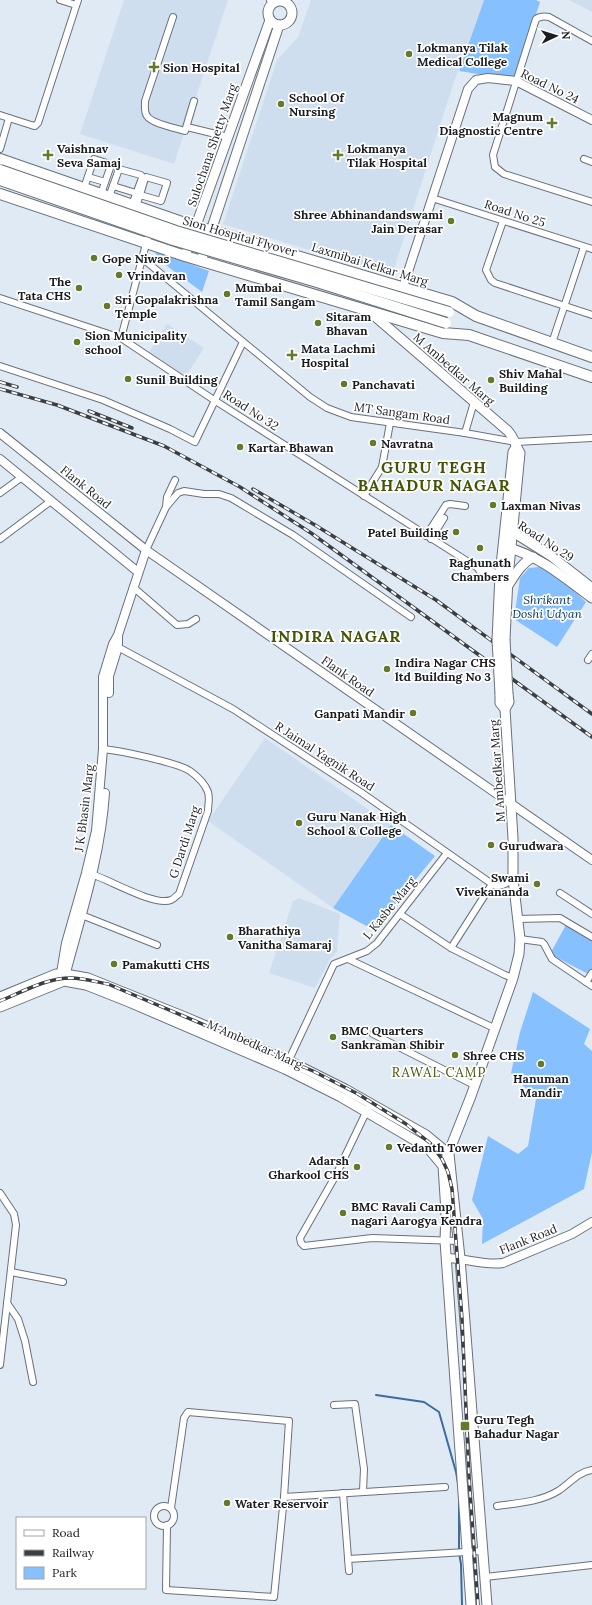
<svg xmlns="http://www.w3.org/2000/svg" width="592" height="1605" viewBox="0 0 592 1605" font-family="Lora,serif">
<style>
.built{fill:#cfdeef}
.green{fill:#87c0ff}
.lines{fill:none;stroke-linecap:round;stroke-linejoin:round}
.stream{stroke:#3c6ca0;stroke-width:2}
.minor-casing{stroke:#69717b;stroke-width:8}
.tertiary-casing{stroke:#69717b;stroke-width:10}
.secondary-casing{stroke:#69717b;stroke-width:11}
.trunk-casing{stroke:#69717b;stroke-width:12}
.minor{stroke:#fff;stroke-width:6}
.tertiary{stroke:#fff;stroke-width:8}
.secondary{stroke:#fff;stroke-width:9}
.trunk{stroke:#fff;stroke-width:10}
.rail-casing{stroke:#3b3f44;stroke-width:3.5}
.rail{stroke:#fff;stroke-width:2;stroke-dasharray:6;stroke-linecap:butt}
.secondary-bridge-casing{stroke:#69717b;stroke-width:11;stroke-linecap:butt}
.trunk-bridge-casing{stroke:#69717b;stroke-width:12;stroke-linecap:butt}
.secondary-bridge{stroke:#fff;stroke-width:9}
.trunk-bridge{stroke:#fff;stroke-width:10}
.poi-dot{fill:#64792a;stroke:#fff;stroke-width:1.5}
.labels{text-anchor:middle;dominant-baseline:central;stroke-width:3.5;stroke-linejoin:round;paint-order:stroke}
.poi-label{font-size:12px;font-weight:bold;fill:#191c20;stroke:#fff;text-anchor:start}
.street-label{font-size:12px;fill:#191c20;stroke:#fff}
.park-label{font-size:12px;font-style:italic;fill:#013563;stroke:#fff}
.neighbourhood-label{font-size:13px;letter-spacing:1px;fill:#435504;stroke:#fff}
.district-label{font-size:16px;font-weight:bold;letter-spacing:1px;fill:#435504;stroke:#fff}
</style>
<rect width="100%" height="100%" fill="#e0eaf5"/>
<!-- built -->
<g class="built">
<path d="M124 0H228L174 164 80 134Z"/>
<path d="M311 0H484L453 85 392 275 223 224 277 60 298 37Z"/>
<path d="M570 0H592V12L569 0Z"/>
<path d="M167 324 204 348 186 376 149 352Z"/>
<path d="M265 738 391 825 333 908 208 821Z"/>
<path d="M299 898 340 914 337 952 330 959 315 988 269 973 293 901Z"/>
</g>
<!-- green -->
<g class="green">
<path d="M484 0H536L540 2 515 80 459 71Z"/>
<path d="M155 252H159L209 271 202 292 159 260Z"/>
<path d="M539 567 554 572 586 602 557 647 514 619 520 578 529 568Z"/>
<path d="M391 825 435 856 374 930 333 908Z"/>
<path d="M567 923 592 937V976L550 954Z"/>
<path d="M533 992 590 1029 584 1044 592 1051V1152L584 1189 482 1244 483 1219 472 1200 488 1136 518 1154 528 1146 536 1099 511 1073 520 1032Z"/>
</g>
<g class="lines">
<!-- stream -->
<g class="stream">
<path d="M376 1395 424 1402 439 1412 456 1472 458 1483"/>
<path d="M459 1502V1553L461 1564 462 1605"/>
</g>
<!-- minor casing -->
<g class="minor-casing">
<g id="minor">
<path d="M60 0 76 5"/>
<path d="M270 0 274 3"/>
<path d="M278 0 279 1"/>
<path d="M173 17 145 101C145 106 144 112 147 116 152 124 176 128 185 131L194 101"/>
<path d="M592 41 549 17C544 16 540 16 536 19L493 155 495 167 504 174 592 202"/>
<path d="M0 115 31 125 35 126 38 123 78 0"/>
<path d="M187 127 228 137"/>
<path d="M0 149 9 118"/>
<path d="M584 159 592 162"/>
<path d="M88 177 105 182"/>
<path d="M113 186 136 193"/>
<path d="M84 188 94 159 110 164 111 165 101 194"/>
<path d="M109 197 119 169 141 175 142 178 132 205"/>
<path d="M432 198 592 249"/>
<path d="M136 206 140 195 145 178 146 177 167 183 161 201 140 195"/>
<path d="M503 221 486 270 491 280 495 283 592 315"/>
<path d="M142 258 310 397 327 408 351 417 465 433 516 442 592 438"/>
<path d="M0 298 121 338 214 400 478 568"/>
<path d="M121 338 150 229"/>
<path d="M552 343 584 247"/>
<path d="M0 366 103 400 170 429 195 442 243 342"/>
<path d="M465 433 474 402"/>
<path d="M0 493 22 477"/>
<path d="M364 496 382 467 390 423"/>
<path d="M166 507 178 493 184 491 204 494H219L231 498 293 535 411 617"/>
<path d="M426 536 446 505 450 504 465 506"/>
<path d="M0 539 51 501"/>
<path d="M431 539 444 518"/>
<path d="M146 550 166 507 167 497 175 480"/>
<path d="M503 576 482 567 478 568 480 572 503 583"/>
<path d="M133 587 177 625 188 624 196 619"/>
<path d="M114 645 233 709 362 793 492 884C500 888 506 884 513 879"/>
<path d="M588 660 592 654"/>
<path d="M88 873C107 878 154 907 171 900 174 899 177 895 179 894L208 811C208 805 210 798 208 792 205 784 197 776 190 771 176 762 121 751 103 749"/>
<path d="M560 893 592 914"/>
<path d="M79 914 157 945"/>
<path d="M400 914 451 948 505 975 513 978"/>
<path d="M517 919 560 918 592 937"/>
<path d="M520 939 542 942 544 944 552 959 592 986"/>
<path d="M451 948 492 884"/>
<path d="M348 959 494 1028"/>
<path d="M586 982 592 973"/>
<path d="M373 1034 474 1085"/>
<path d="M287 1064 334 964 367 951 377 943 447 853"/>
<path d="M370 1104 336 1175 300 1238 301 1243 304 1246 372 1238 458 1241"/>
<path d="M0 1193 14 1214 16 1225 0 1365"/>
<path d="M11 1272 63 1282"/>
<path d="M7 1303 18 1319 25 1341 33 1382"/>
<path d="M334 1405 355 1404 364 1469 363 1491"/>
<path d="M343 1493 349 1571"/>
<path d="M497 1506C517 1503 540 1502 558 1491 569 1484 578 1472 592 1470"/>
<circle cx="164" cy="1516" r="10"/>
<path d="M171 1508 184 1418 188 1412 289 1421 284 1497"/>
<path d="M167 1525 166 1590 274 1597 284 1497 445 1487"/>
<path d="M348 1559 483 1551"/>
<path d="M485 1577 592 1565"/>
</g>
</g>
<!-- tertiary casing -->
<g class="tertiary-casing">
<g id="tertiary">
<path d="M403 287 468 89 476 80 488 78 516 81 592 120"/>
<path d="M0 433 146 550 592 860"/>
<path d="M0 459 138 572"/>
<path d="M109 693V676L118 647V636"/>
<path d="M65 976C81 916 101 855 105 793"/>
<path d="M60 979 66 943 86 873 96 831 103 749V677L113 644 118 635 146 550"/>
<path d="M446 1258C466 1258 484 1266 503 1263L572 1234 592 1222"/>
</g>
</g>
<!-- secondary casing -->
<g class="secondary-casing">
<g id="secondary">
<circle cx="280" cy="13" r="12"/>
<path d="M185 256 270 20"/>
<path d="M201 261 279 25"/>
<path d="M370 312 508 431C515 439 515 445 520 453L508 578 505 639"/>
<path d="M508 530 513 532 551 556 592 588"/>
<path d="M506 547C540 556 565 578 592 598"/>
<path d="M509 584C516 573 522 563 533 557"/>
<path d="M497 640 500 575 513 452 516 447"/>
<path d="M500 694V703L505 709"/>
<path d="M0 997 56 974H65L88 978 185 1017 289 1061 345 1089 426 1135 449 1154 460 1258 487 1605"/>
<path d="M0 1007 64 981 86 985 129 1002 285 1069 341 1097 428 1148 443 1166 446 1212 445 1241 471 1605"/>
<path d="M446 1159 471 1096 513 978 519 954 520 939 513 879V838L505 709 509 702 508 694"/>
</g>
</g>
<!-- trunk casing -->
<g class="trunk-casing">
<g id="trunk">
<path d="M0 159 179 221 452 302 476 316 592 357"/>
<path d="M0 194 185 256 443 333 469 335 592 377"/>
</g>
</g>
<!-- minor -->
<use href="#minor" class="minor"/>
<!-- tertiary -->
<use href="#tertiary" class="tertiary"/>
<!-- secondary -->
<use href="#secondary" class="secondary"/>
<!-- trunk -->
<use href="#trunk" class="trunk"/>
<!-- rail casing -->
<g class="rail-casing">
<g id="rail">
<path d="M0 382 17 387"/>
<path d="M0 389 57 405 164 446 240 487 311 533 592 737"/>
<path d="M89 411 132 428"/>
<path d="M253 489 315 525 436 600 592 714"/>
<path d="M0 1001C22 992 46 978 71 978 83 978 96 982 108 984L313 1071 358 1094 406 1124 430 1143 442 1159 448 1172 452 1189 462 1319 469 1477 478 1605"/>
</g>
</g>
<!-- rail -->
<use href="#rail" class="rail"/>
<!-- secondary-bridge casing -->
<g class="secondary-bridge-casing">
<g id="secondary-bridge">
<path d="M505 639 508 694"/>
<path d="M497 640 500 694"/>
</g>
</g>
<!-- trunk-bridge casing -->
<g class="trunk-bridge-casing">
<g id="trunk-bridge">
<path d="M0 170 176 231 449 312"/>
<path d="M0 180 173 240 317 282 446 323"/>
</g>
</g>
<!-- secondary-bridge -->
<use href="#secondary-bridge" class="secondary-bridge"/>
<!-- trunk-bridge -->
<use href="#trunk-bridge" class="trunk-bridge"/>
</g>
<!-- markers -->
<g class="poi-dot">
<circle cx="409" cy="54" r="4"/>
<path d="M152 61h4v4h4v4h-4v4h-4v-4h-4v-4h4z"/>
<circle cx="281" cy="104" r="4"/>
<path d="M550 117h4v4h4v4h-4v4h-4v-4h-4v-4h4z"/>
<path d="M46 149h4v4h4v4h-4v4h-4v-4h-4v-4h4z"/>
<path d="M336 149h4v4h4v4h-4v4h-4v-4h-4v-4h4z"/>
<circle cx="451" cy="221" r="4"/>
<circle cx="94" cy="258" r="4"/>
<circle cx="119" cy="275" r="4"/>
<circle cx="79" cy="288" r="4"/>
<circle cx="227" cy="294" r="4"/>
<circle cx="107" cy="306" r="4"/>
<circle cx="318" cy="323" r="4"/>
<circle cx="77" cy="342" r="4"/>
<path d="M290 349h4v4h4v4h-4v4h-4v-4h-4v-4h4z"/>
<circle cx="128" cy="379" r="4"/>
<circle cx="491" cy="380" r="4"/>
<circle cx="344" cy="384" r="4"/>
<circle cx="373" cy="443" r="4"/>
<circle cx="240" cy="447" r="4"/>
<circle cx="493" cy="505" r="4"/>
<circle cx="456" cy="532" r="4"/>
<circle cx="480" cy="548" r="4"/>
<circle cx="387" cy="669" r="4"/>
<circle cx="413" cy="713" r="4"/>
<circle cx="299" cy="823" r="4"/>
<circle cx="491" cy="845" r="4"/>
<circle cx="537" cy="884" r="4"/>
<circle cx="230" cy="937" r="4"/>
<circle cx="114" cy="964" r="4"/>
<circle cx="333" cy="1037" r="4"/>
<circle cx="455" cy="1055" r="4"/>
<circle cx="541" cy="1064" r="4"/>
<circle cx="389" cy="1147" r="4"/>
<circle cx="357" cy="1167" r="4"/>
<circle cx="343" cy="1213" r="4"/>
<rect x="460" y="1421" width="10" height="10" rx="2"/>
<circle cx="227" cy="1503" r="4"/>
</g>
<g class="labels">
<!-- poi labels -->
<g class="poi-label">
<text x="417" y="47">Lokmanya Tilak<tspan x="417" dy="14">Medical College</tspan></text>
<text x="163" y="67">Sion Hospital</text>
<text x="289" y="97">School Of<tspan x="289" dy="14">Nursing</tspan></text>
<text x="543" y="116" text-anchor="end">Magnum<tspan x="543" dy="14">Diagnostic Centre</tspan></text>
<text x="57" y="148">Vaishnav<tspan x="57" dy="14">Seva Samaj</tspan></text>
<text x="347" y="148">Lokmanya<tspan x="347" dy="14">Tilak Hospital</tspan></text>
<text x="443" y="214" text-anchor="end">Shree Abhinandandswami<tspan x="443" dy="14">Jain Derasar</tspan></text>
<text x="102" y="258">Gope Niwas</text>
<text x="127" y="275">Vrindavan</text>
<text x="71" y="281" text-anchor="end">The<tspan x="71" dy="14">Tata CHS</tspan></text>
<text x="235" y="287">Mumbai<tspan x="235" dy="14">Tamil Sangam</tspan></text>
<text x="115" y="299">Sri Gopalakrishna<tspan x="115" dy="14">Temple</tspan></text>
<text x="326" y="316">Sitaram<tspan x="326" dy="14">Bhavan</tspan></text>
<text x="85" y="335">Sion Municipality<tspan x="85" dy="14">school</tspan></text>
<text x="301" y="348">Mata Lachmi<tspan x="301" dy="14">Hospital</tspan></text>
<text x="499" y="373">Shiv Mahal<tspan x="499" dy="14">Building</tspan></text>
<text x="136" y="379">Sunil Building</text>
<text x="352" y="384">Panchavati</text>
<text x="381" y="443">Navratna</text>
<text x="248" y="447">Kartar Bhawan</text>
<text x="501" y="505">Laxman Nivas</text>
<text x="448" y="532" text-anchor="end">Patel Building</text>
<text x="480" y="562" text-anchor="middle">Raghunath<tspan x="480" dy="14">Chambers</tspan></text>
<text x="395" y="662">Indira Nagar CHS<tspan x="395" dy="14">ltd Building No 3</tspan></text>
<text x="405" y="713" text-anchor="end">Ganpati Mandir</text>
<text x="307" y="816">Guru Nanak High<tspan x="307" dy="14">School &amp; College</tspan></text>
<text x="499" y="845">Gurudwara</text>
<text x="529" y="877" text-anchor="end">Swami<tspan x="529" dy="14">Vivekananda</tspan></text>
<text x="238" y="930">Bharathiya<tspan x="238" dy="14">Vanitha Samaraj</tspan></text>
<text x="122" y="964">Pamakutti CHS</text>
<text x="341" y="1030">BMC Quarters<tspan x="341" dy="14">Sankraman Shibir</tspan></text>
<text x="463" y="1055">Shree CHS</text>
<text x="541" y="1078" text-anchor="middle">Hanuman<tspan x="541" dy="14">Mandir</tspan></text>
<text x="397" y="1147">Vedanth Tower</text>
<text x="349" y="1160" text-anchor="end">Adarsh<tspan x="349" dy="14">Gharkool CHS</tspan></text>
<text x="351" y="1206">BMC Ravali Camp<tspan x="351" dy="14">nagari Aarogya Kendra</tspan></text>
<text x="474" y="1419">Guru Tegh<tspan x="474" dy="14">Bahadur Nagar</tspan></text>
<text x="235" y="1503">Water Reservoir</text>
</g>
<!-- street labels -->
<g class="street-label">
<text transform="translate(550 86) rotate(26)">Road No 24</text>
<text transform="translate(212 145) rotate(-71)">Sulochana Shetty Marg</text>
<text transform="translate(515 213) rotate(18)">Road No 25</text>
<text transform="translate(240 236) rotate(16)">Sion Hospital Flyover</text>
<text transform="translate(370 264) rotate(17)">Laxmibai Kelkar Marg</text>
<text transform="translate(454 369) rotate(41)">M Ambedkar Marg</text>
<text transform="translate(251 410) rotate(33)">Road No 32</text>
<text transform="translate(402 413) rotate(8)">MT Sangam Road</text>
<text transform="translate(86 487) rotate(39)">Flank Road</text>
<text transform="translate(546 541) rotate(33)">Road No 29</text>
<text transform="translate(348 676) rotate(35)">Flank Road</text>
<text transform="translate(325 756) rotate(33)">R Jaimal Yagnik Road</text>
<text transform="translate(497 771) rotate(-94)">M Ambedkar Marg</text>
<text transform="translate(84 808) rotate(-83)">J K Bhasin Marg</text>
<text transform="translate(184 842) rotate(-72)">G Dardi Marg</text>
<text transform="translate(389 908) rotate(-51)">L Kasbe Marg</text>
<text transform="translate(255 1044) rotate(24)">M Ambedkar Marg</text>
<text transform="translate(528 1239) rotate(-22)">Flank Road</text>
</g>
<!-- park labels -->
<g class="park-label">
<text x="547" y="599">Shrikant<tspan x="547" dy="14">Doshi Udyan</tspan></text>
</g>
<!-- neighbourhood labels -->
<g class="neighbourhood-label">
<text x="439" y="1072">RAWAL CAMP</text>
</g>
<!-- district labels -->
<g class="district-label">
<text x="434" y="467">GURU TEGH<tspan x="434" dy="18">BAHADUR NAGAR</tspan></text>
<text x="336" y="636">INDIRA NAGAR</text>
</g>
</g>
<!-- legend -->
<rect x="16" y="1517" width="130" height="72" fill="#ffffff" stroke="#a3a4a6"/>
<rect x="24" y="1530" width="20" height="6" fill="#ffffff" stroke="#a3a4a6"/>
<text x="52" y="1537" font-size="12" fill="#191c20">Road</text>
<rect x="24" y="1550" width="20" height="6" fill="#3b3f44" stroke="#a3a4a6"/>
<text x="52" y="1557" font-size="12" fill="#191c20">Railway</text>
<rect x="24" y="1567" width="20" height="12" fill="#87c0ff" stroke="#a3a4a6"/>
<text x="52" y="1577" font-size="12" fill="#191c20">Park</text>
<!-- north arrow -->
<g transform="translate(556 36) rotate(86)" stroke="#ffffff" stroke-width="3" paint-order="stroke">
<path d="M0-3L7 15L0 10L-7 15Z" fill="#191c20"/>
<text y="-6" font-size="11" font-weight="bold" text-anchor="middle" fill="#191c20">N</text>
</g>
</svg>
